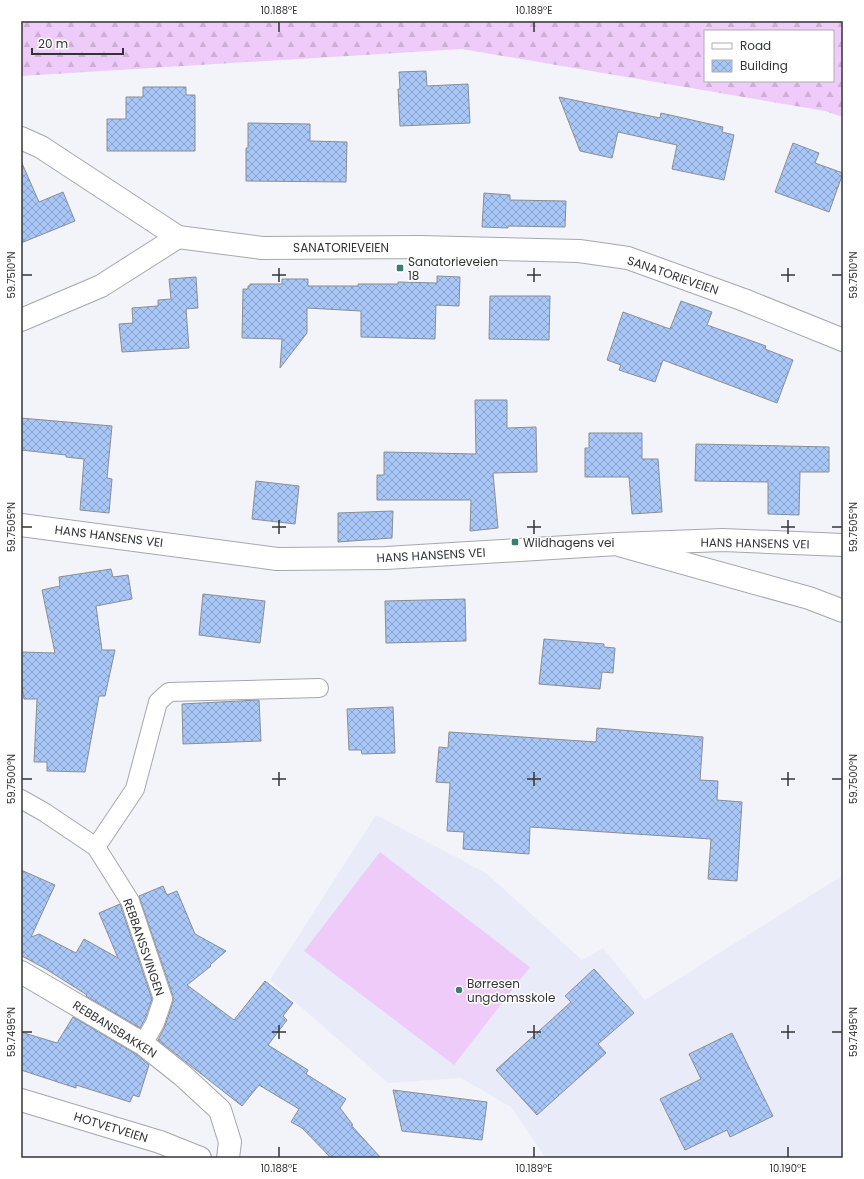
<svg xmlns="http://www.w3.org/2000/svg" width="864" height="1179" viewBox="0 0 864 1179" font-family="Poppins,sans-serif">
<style>
.built{fill:#e9ebf9}
.grass{fill:#eecbf8}
.forest{fill:url(#forest-firs);fill-rule:evenodd}
.building{fill:url(#building-cross-hatch);stroke:#8b8e94}
.lines{fill:none;stroke-linecap:round;stroke-linejoin:round}
.service-casing{stroke:#a6a7ae;stroke-width:20}
.minor-casing{stroke:#a6a7ae;stroke-width:24}
.secondary-casing{stroke:#a6a7ae;stroke-width:24}
.service{stroke:#fff;stroke-width:18}
.minor{stroke:#fff;stroke-width:22}
.secondary{stroke:#fff;stroke-width:22}
.ticks{fill:none;stroke:#333436;stroke-width:1.5}
.poi-dot{fill:#3a7e72;stroke:#fff;stroke-width:1.5}
.labels{text-anchor:middle;dominant-baseline:central;stroke-width:3;stroke-linejoin:round;paint-order:stroke}
.street-label{font-size:12px;fill:#333436;stroke:#fff}
.poi-label{font-size:12px;fill:#333436;stroke:#fff;text-anchor:start}
.neatline{fill:none;stroke:#333436;stroke-width:1.5}
.ticks-label{font-size:10px;text-anchor:middle;fill:#333436}
</style>
<defs>
<pattern id="forest-firs" width="22" height="20" patternUnits="userSpaceOnUse"><rect width="22" height="20" fill="#eecbf8"/><path d="M5 1l3.5 6h-7zM16 11l3.5 6h-7z" fill="#cdafd5"/></pattern>
<pattern id="building-cross-hatch" width="8" height="8" patternUnits="userSpaceOnUse"><rect width="8" height="8" fill="#a8c7f7"/><path d="M0 0l8 8M0 8l8-8" fill="none" stroke="#89a2c9"/></pattern>
</defs>
<rect width="100%" height="100%" fill="#f3f4fa"/>
<!-- built -->
<path class="built" d="M376 815 486 873 582 960 603 948 645 1000 843 875V1158H546L511 1107 461 1078 388 1083 270 980Z"/>
<!-- grass -->
<path class="grass" d="M380 852 530 967 454 1065 304 951Z"/>
<!-- forest -->
<path class="forest" d="M21 21H843V117L825 111 462 49 21 76ZM705 31H833V81H705Z"/>
<!-- building -->
<g class="building">
<path d="M426 71 427 86 468 84 470 123 400 126 398 89H400L399 72Z"/>
<path d="M143 87H186V95H195V151H107V119H126V97H143Z"/>
<path d="M559 97 660 118 661 113 723 127 722 132 734 135 724 180 672 169 677 145 618 132 612 158 580 151Z"/>
<path d="M248 123 310 124V141L347 142 346 182 246 181V148H248Z"/>
<path d="M793 143 819 153 815 163 843 173 829 212 775 192Z"/>
<path d="M21 161 39 202 63 192 75 221 21 243Z"/>
<path d="M484 193 510 195V200L566 201 565 227 508 226V228L482 227Z"/>
<path d="M437 276 460 277 459 306 436 305 435 339 361 337V311L307 308V333L280 368 282 339 242 338 243 289H248V286H250V284H282V279H308V286H358V284H398V282L437 283Z"/>
<path d="M196 277 198 308 186 309 189 348 122 352 119 324 133 323 132 308 158 306V300L171 299 169 279Z"/>
<path d="M490 296H550L549 340 489 339Z"/>
<path d="M681 301 712 312 707 325 766 346 765 349 793 360 777 403 663 360 655 382 619 370 621 365 607 360 623 312 670 329Z"/>
<path d="M475 400H507V428L536 427 537 472 493 473 498 528 470 531 471 500H377V475H384V452L476 454Z"/>
<path d="M21 418 112 426 107 478 112 479 109 513 80 510 84 459 66 457V455L21 450Z"/>
<path d="M589 433H642V459H658L662 512 632 514 629 477H585V448H589Z"/>
<path d="M696 444 829 447V472H800L799 515 768 514V482L695 481Z"/>
<path d="M256 481 299 486 295 524 252 519Z"/>
<path d="M393 511 392 538 338 542V513Z"/>
<path d="M111 569 113 577 128 575 132 599 96 606 102 650H115L105 696H99L85 772 47 771V762H34L37 699H24L21 682V652L55 653 42 590 60 586 59 577Z"/>
<path d="M203 594 265 601 260 643 199 635Z"/>
<path d="M465 599 466 641 386 643 385 601Z"/>
<path d="M544 639 604 644V647L615 648 613 673 602 672 600 689 539 684Z"/>
<path d="M259 700 261 741 183 744 182 704Z"/>
<path d="M393 707 395 753 362 754 361 750H349L347 709Z"/>
<path d="M597 728 703 737 700 780 718 781 717 800 742 802 737 881 708 879 711 839 530 827 529 854 463 849 464 832 447 831 450 783 436 782 439 747 448 748 449 732 596 742Z"/>
<path d="M21 870 55 885 31 937 39 934 76 953 84 939 118 958 99 913 120 904 152 999 145 1019 140 1028 86 996 87 995 46 969 22 956 21 958Z"/>
<path d="M163 886 167 895 177 891 195 934 226 951 210 965 211 966 187 985 234 1020 265 981 293 1003 283 1016 287 1020 268 1045 308 1070 306 1074 346 1099 340 1108 353 1125H351L381 1158H331L302 1128 291 1122 299 1109 259 1085 242 1106 158 1040 165 1026 173 1002V996L139 896Z"/>
<path d="M594 969 634 1013 598 1044 606 1053 537 1115 496 1070 571 1002 565 996Z"/>
<path d="M73 1017 136 1054 149 1065 139 1097 133 1095 130 1102 76 1085V1088L21 1070V1032L57 1043Z"/>
<path d="M732 1033 773 1116 730 1137 727 1130 685 1150 660 1099 701 1079 689 1054Z"/>
<path d="M393 1090 487 1102 482 1140 402 1131Z"/>
</g>
<g class="lines">
<!-- service casing -->
<g class="service-casing">
<g id="service">
<path d="M21 799 44 812 96 847 130 901 163 999 155 1023 143 1044"/>
<path d="M96 847 135 789 158 702 169 692 319 688"/>
</g>
</g>
<!-- minor casing -->
<g class="minor-casing">
<g id="minor">
<path d="M21 138 41 147 178 237 262 248 420 247 579 251 628 258 744 300 843 340"/>
<path d="M21 320 101 286 178 237"/>
<path d="M622 546 809 598 843 611"/>
<path d="M21 972 143 1044 182 1075 220 1110 230 1142 228 1158"/>
<path d="M21 1100 160 1142 200 1158"/>
</g>
</g>
<!-- secondary casing -->
<g class="secondary-casing">
<path id="secondary" d="M21 525 277 559 386 558 618 544 723 540 843 545"/>
</g>
<!-- service -->
<use href="#service" class="service"/>
<!-- minor -->
<use href="#minor" class="minor"/>
<!-- secondary -->
<use href="#secondary" class="secondary"/>
</g>
<!-- ticks -->
<path class="ticks" d="M279 22V32M534 22V32M279 268V282M534 268V282M788 268V282M22 275H32M272 275H286M527 275H541M781 275H795M832 275H842M279 520V534M534 520V534M788 520V534M22 527H32M272 527H286M527 527H541M781 527H795M832 527H842M279 772V786M534 772V786M788 772V786M22 779H32M272 779H286M527 779H541M781 779H795M832 779H842M279 1025V1039M534 1025V1039M788 1025V1039M22 1032H32M272 1032H286M527 1032H541M781 1032H795M832 1032H842M279 1147V1157M534 1147V1157M788 1147V1157"/>
<!-- markers -->
<g class="poi-dot">
<rect x="396" y="264" width="8" height="8" rx="2"/>
<rect x="511" y="538" width="8" height="8" rx="2"/>
<circle cx="459" cy="990" r="4"/>
</g>
<g class="labels">
<!-- street labels -->
<g class="street-label">
<text x="341" y="247">SANATORIEVEIEN</text>
<text transform="translate(673 275) rotate(19)">SANATORIEVEIEN</text>
<text transform="translate(109 536) rotate(7)">HANS HANSENS VEI</text>
<text transform="translate(755 543) rotate(1)">HANS HANSENS VEI</text>
<text transform="translate(431 555) rotate(-3)">HANS HANSENS VEI</text>
<text transform="translate(144 947) rotate(71)">REBBANSSVINGEN</text>
<text transform="translate(115 1029) rotate(32)">REBBANSBAKKEN</text>
<text transform="translate(111 1127) rotate(17)">HOTVETVEIEN</text>
</g>
<!-- poi labels -->
<g class="poi-label">
<text x="408" y="261">Sanatorieveien<tspan x="408" dy="14">18</tspan></text>
<text x="523" y="542">Wildhagens vei</text>
<text x="467" y="983">Børresen<tspan x="467" dy="14">ungdomsskole</tspan></text>
</g>
</g>
<!-- border -->
<rect width="864" height="1179" fill="none" stroke="#ffffff" stroke-width="44"/>
<!-- legend -->
<rect x="704" y="30" width="130" height="52" fill="#ffffff" stroke="#adaeaf"/>
<rect x="712" y="43" width="20" height="6" fill="#ffffff" stroke="#adaeaf"/>
<text x="740" y="50" font-size="12" fill="#333436">Road</text>
<rect x="712" y="60" width="20" height="12" fill="url(#building-cross-hatch)" stroke="#adaeaf"/>
<text x="740" y="70" font-size="12" fill="#333436">Building</text>
<!-- scale -->
<path d="M32 48v6h91v-6" fill="none" stroke="#333436" stroke-width="2"/>
<text x="38" y="48" font-size="12" fill="#333436" stroke="#ffffff" stroke-width="3" paint-order="stroke">20 m</text>
<rect x="22" y="22" width="820" height="1135" class="neatline"/>
<g class="ticks-label">
<text x="279" y="14">10.188°E</text>
<text x="534" y="14">10.189°E</text>
<text transform="translate(11 275) rotate(-90)" y="4">59.7510°N</text>
<text transform="translate(853 275) rotate(-90)" y="4">59.7510°N</text>
<text transform="translate(11 527) rotate(-90)" y="4">59.7505°N</text>
<text transform="translate(853 527) rotate(-90)" y="4">59.7505°N</text>
<text transform="translate(11 779) rotate(-90)" y="4">59.7500°N</text>
<text transform="translate(853 779) rotate(-90)" y="4">59.7500°N</text>
<text transform="translate(11 1032) rotate(-90)" y="4">59.7495°N</text>
<text transform="translate(853 1032) rotate(-90)" y="4">59.7495°N</text>
<text x="279" y="1172">10.188°E</text>
<text x="534" y="1172">10.189°E</text>
<text x="788" y="1172">10.190°E</text>
</g>
</svg>
